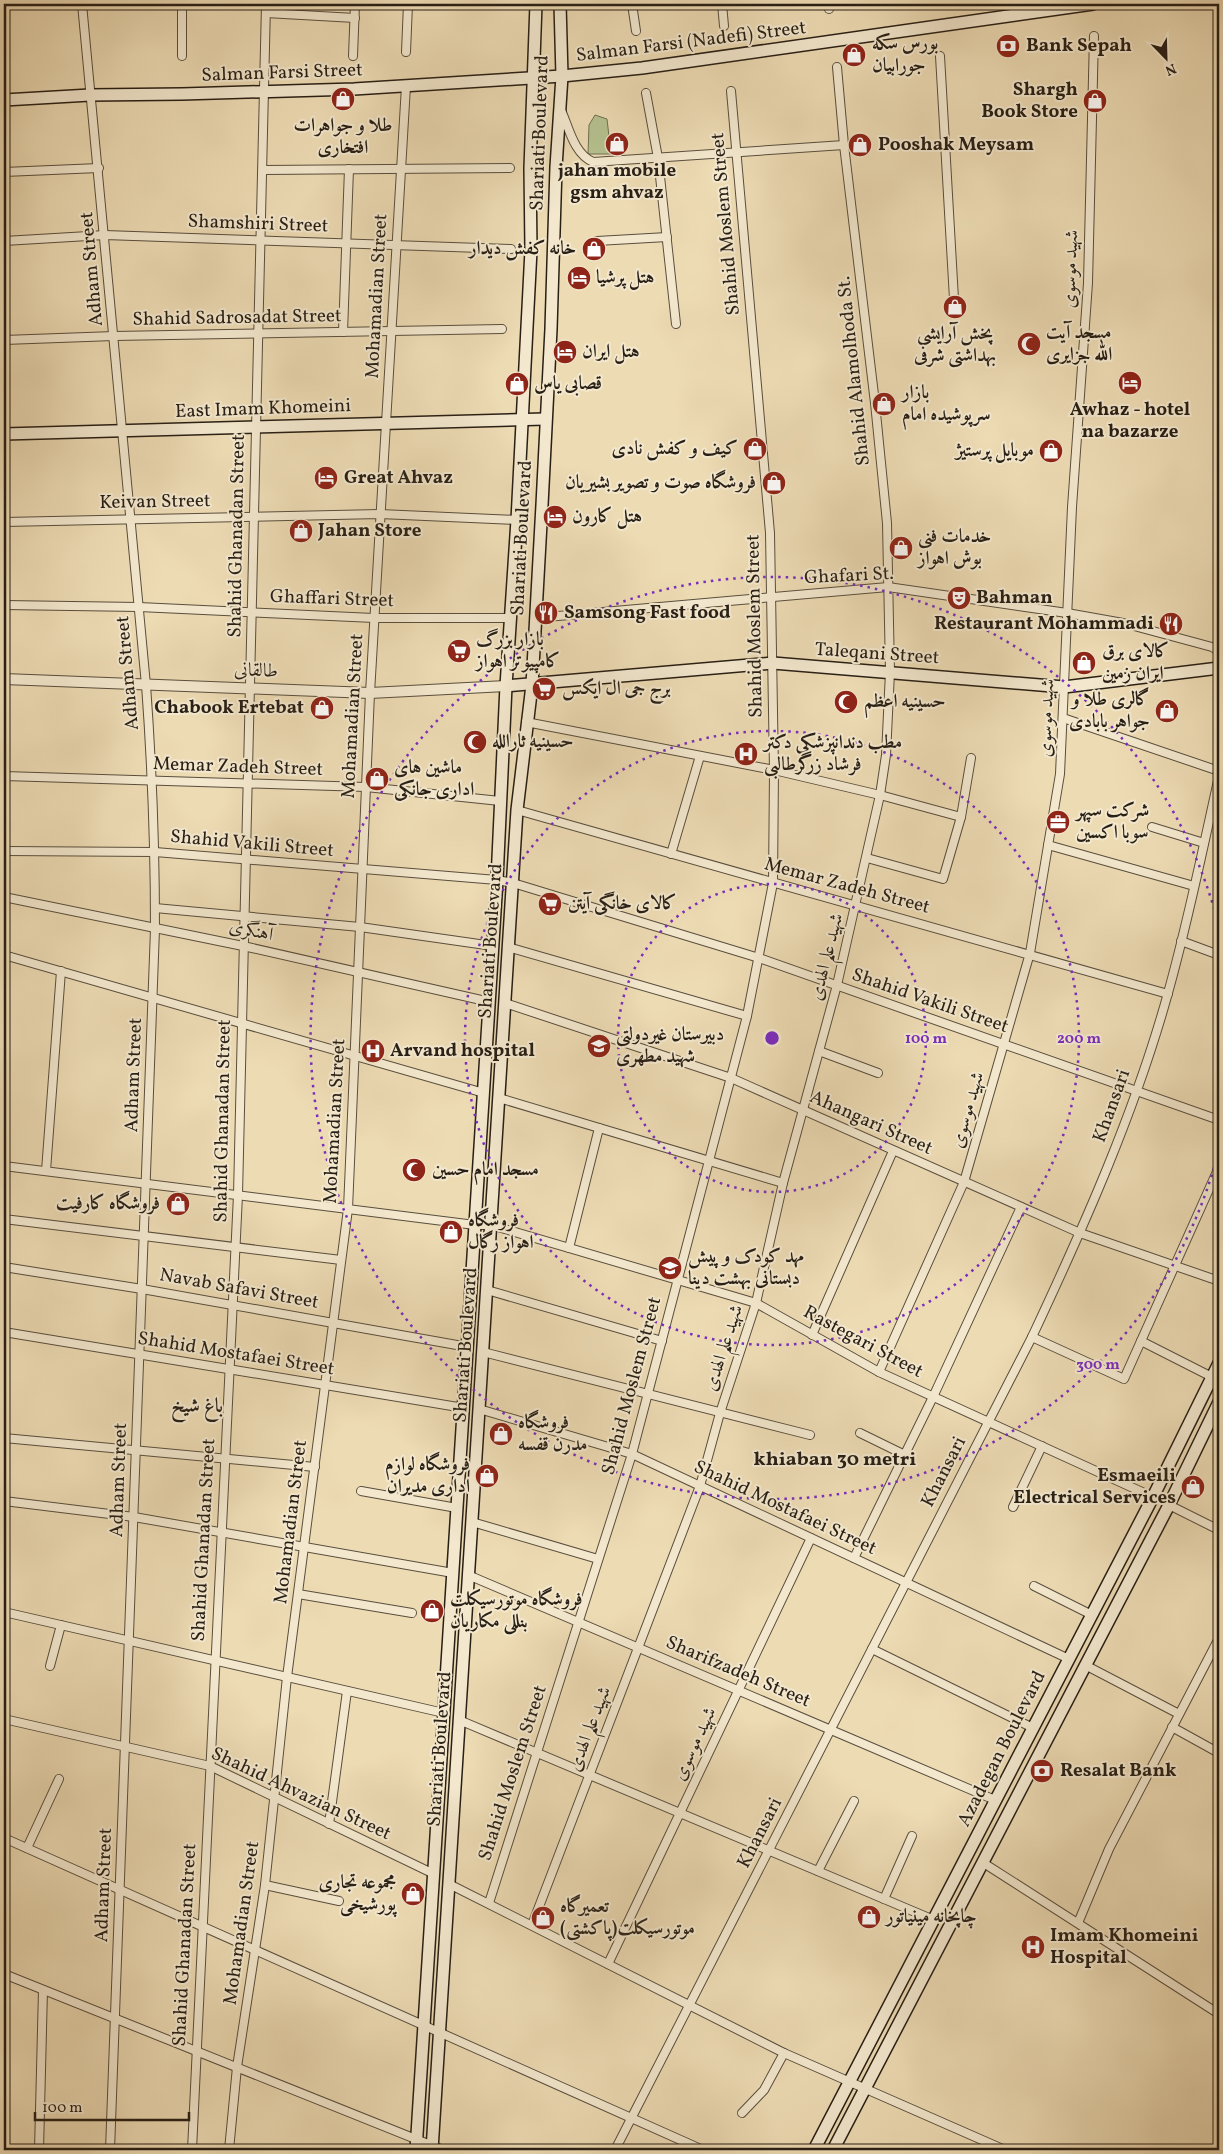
<svg xmlns="http://www.w3.org/2000/svg" width="1223" height="2154" viewBox="0 0 1223 2154" font-family="Vollkorn,Amiri,serif">
<style>
.green{fill:#b5c18f;stroke:#6e7052}
.lines{fill:none;stroke-linecap:round;stroke-linejoin:round}
.minor-casing{stroke:#594e3d;stroke-width:10}
.tertiary-casing{stroke:#594e3d;stroke-width:12}
.secondary-casing{stroke:#281f15;stroke-width:14}
.minor{stroke:#f3e8ce;stroke-width:8}
.tertiary{stroke:#f3e8ce;stroke-width:10}
.secondary{stroke:#f3e8ce;stroke-width:11}
.ring{fill:none;stroke:#7b2cbf;stroke-width:2.5;stroke-dasharray:2.5 5}
.labels{text-anchor:middle;dominant-baseline:central;stroke-width:4;stroke-linejoin:round;paint-order:stroke}
.street-label{font-size:19px;fill:#281f15;stroke:#f3e8ce}
.poi-label{font-size:19px;font-weight:bold;fill:#281f15;stroke:#f3e8ce;text-anchor:start}
.neighbourhood-label{font-size:20px;font-weight:bold;fill:#281f15;stroke:#f3e8ce}
.centre{fill:#7b2cbf;stroke:#f3e8ce;stroke-width:2.5}
.ring-label{font-size:15px;text-anchor:middle;font-weight:bold;fill:#7b2cbf;stroke:#f3e8ce;stroke-width:4;stroke-linejoin:round;paint-order:stroke}
</style>
<rect width="100%" height="100%" fill="#eddbb4"/>
<filter id="stains"><feTurbulence type="fractalNoise" baseFrequency=".004" numOctaves="4"/><feColorMatrix values="0 0 0 0 .2 0 0 0 0 .09 0 0 0 0 .02 0 0 0 .5 -.17"/></filter>
<radialGradient id="worn" r=".72"><stop offset=".6" stop-color="#630" stop-opacity="0"/><stop offset="1" stop-color="#630" stop-opacity=".3"/></radialGradient>
<!-- green -->
<path class="green" d="M595 115 607 119 611 154H588L589 125Z"/>
<g class="lines">
<!-- minor casing -->
<g class="minor-casing">
<g id="minor">
<path d="M82 4 146 685C152 766 155 847 155 929L110 2150"/>
<path d="M182 4V56"/>
<path d="M632 4 636 31"/>
<path d="M722 4 724 26"/>
<path d="M829 4V9"/>
<path d="M266 13 355 18"/>
<path d="M406 52 408 4"/>
<path d="M353 56 355 4"/>
<path d="M940 56 954 299"/>
<path d="M646 93 658 158 676 324"/>
<path d="M561 110C569 128 574 154 593 162L844 145"/>
<path d="M263 170 510 168"/>
<path d="M4 172 99 168"/>
<path d="M4 241 105 235 511 249"/>
<path d="M597 241 667 237"/>
<path d="M343 332 349 169"/>
<path d="M4 340 114 336 502 329"/>
<path d="M4 522 380 514 517 520"/>
<path d="M4 605 139 607 374 618H510"/>
<path d="M535 618 888 587 1067 613 1123 623 1212 647 1219 651"/>
<path d="M1063 718 1219 771"/>
<path d="M526 722 774 770 880 795 961 817"/>
<path d="M4 776 366 787 500 801"/>
<path d="M517 810 1168 994"/>
<path d="M1152 827 1204 843"/>
<path d="M1048 845 1194 886"/>
<path d="M4 851 155 852 497 880 513 883 759 958 1219 1120"/>
<path d="M671 854 700 756"/>
<path d="M867 858 943 879 961 817 971 758"/>
<path d="M4 897 243 946 490 1002"/>
<path d="M155 908 360 927 493 946"/>
<path d="M1181 941 1219 955"/>
<path d="M508 947 747 1016"/>
<path d="M4 955 484 1093"/>
<path d="M505 1003 731 1078 1080 1233 1219 1281"/>
<path d="M819 1051 878 1073"/>
<path d="M499 1098 783 1183"/>
<path d="M4 1166 475 1225H491L756 1303 879 1372 1153 1497"/>
<path d="M46 1171 61 971"/>
<path d="M4 1219 341 1260"/>
<path d="M569 1248 599 1128"/>
<path d="M4 1267 142 1289 468 1347"/>
<path d="M487 1290 662 1341"/>
<path d="M4 1332 464 1408"/>
<path d="M812 1335 893 1151"/>
<path d="M1032 1337 1124 1379 1219 1167"/>
<path d="M1141 1341 1212 1377"/>
<path d="M483 1352 810 1435"/>
<path d="M879 1372 964 1182 1030 953 1060 774 1072 507 1088 283 1094 36"/>
<path d="M479 1409 632 1454 1069 1659"/>
<path d="M860 1433 905 1455"/>
<path d="M4 1438 315 1467"/>
<path d="M361 1491 457 1508"/>
<path d="M4 1501 134 1517 453 1573"/>
<path d="M1169 1505 1219 1530"/>
<path d="M1013 1507 1042 1446"/>
<path d="M472 1522 598 1559"/>
<path d="M854 1558 933 1397 1021 1207"/>
<path d="M468 1575 995 1800"/>
<path d="M1034 1586 1092 1615"/>
<path d="M298 1594 412 1613"/>
<path d="M4 1612 444 1713"/>
<path d="M872 1649 1033 1728"/>
<path d="M1085 1665 1179 1714"/>
<path d="M50 1666 61 1625"/>
<path d="M4 1719 210 1766 434 1874"/>
<path d="M459 1720 934 1920"/>
<path d="M1172 1727 1219 1753"/>
<path d="M329 1824 347 1691"/>
<path d="M4 1838 703 2150"/>
<path d="M27 1848 59 1779"/>
<path d="M982 1862 1219 2014"/>
<path d="M818 1871 854 1801"/>
<path d="M449 1884 784 2053 1005 2150"/>
<path d="M265 1885 339 1901"/>
<path d="M884 1899 912 1836"/>
<path d="M489 1903 632 1454 747 1016 773 883 774 770 770 533 731 91"/>
<path d="M1078 1923 1109 1849 1219 1638"/>
<path d="M532 1925 700 1486 720 1413 756 1303 783 1183 837 985 880 795 886 755 890 672 887 523 875 403 844 145 837 67"/>
<path d="M608 1964 811 1538"/>
<path d="M4 1974 443 2150"/>
<path d="M742 2113 764 2090 784 2053"/>
<path d="M39 2150 43 1990"/>
<path d="M192 2150 238 1195 266 4"/>
<path d="M229 2150 237 2067 265 1885 287 1677 348 1209 370 693 406 86"/>
<path d="M615 2150 1032 1337C1084 1226 1135 1112 1168 993 1188 922 1203 848 1219 776"/>
</g>
</g>
<!-- tertiary casing -->
<g class="tertiary-casing">
<path id="tertiary" d="M4 679 370 693 506 686"/>
</g>
<!-- secondary casing -->
<g class="secondary-casing">
<g id="secondary">
<path d="M4 100 90 95 182 94 354 89 562 76 642 68 1093 4"/>
<path d="M4 434 545 419"/>
<path d="M506 686 773 663 1064 687 1219 668"/>
<path d="M416 2150 497 880 506 686 517 520 531 250 530 168 536 4"/>
<path d="M432 2150 517 810 532 685 542 505 551 329 556 167 562 76 560 4"/>
<path d="M814 2150 1153 1497 1219 1363"/>
<path d="M833 2150 1169 1505 1219 1402"/>
</g>
</g>
<!-- minor -->
<use href="#minor" class="minor"/>
<!-- tertiary -->
<use href="#tertiary" class="tertiary"/>
<!-- secondary -->
<use href="#secondary" class="secondary"/>
</g>
<!-- distance rings -->
<g class="ring">
<circle cx="772" cy="1038" r="154"/>
<circle cx="772" cy="1038" r="307"/>
<path d="M1218 1153A461 461 0 1 1 1218 923"/>
</g>
<!-- icons -->
<defs>
<g id="bank-disc" transform="scale(1.25)"><circle r="9.5" fill="#8f2418" stroke="#f3e8ce"/><path d="M-6-4H6V4H-6ZM0-2.3a2.3 2.3 0 1 0 0 4.6a2.3 2.3 0 1 0 0-4.6Z" fill="#fff"/></g>
<g id="shop-disc" transform="scale(1.25)"><circle r="9.5" fill="#8f2418" stroke="#f3e8ce"/><path d="M-5-2.5h2.3a2.7 3.5 0 0 1 5.4 0H5L5.5 6h-11ZM-1.5-2.5h3a1.5 2.3 0 0 0-3 0Z" fill="#fff"/></g>
<g id="hotel-disc" transform="scale(1.25)"><circle r="9.5" fill="#8f2418" stroke="#f3e8ce"/><path d="M-6-4.5h1.5V1H6V5H4.5V3h-9V5H-6ZM-4 0a1.8 1.8 0 1 1 3.6 0ZM.5 0V-2.5h3Q6-2.5 6 0Z" fill="#fff"/></g>
<g id="mosque-disc" transform="scale(1.25)"><circle r="9.5" fill="#8f2418" stroke="#f3e8ce"/><path d="M3.5-4.9A6 6 0 1 0 3.5 4.9A5 5 0 1 1 3.5-4.9Z" fill="#fff"/></g>
<g id="theatre-disc" transform="scale(1.25)"><circle r="9.5" fill="#8f2418" stroke="#f3e8ce"/><path d="M-5-5.5Q0-4 5-5.5V0Q5 5 0 6Q-5 5-5 0ZM-3.3-2.5H-1v1.5H-3.3ZM1-2.5H3.3v1.5H1ZM-2.8 1Q0 5.5 2.8 1Z" fill="#fff"/></g>
<g id="restaurant-disc" transform="scale(1.25)"><circle r="9.5" fill="#8f2418" stroke="#f3e8ce"/><path d="M-5-6h1v4h1v-4h1v4h1v-4h1v5L-1.5 .5V6h-2V.5L-5-1ZM5-6V6H3V1.5H1.5Q1.5-4 5-6Z" fill="#fff"/></g>
<g id="supermarket-disc" transform="scale(1.25)"><circle r="9.5" fill="#8f2418" stroke="#f3e8ce"/><path d="M-6-5.5h2.5l.6 2H6L4.5 2H-2.5L-4.4-4H-6ZM-1.5 3.2a1.3 1.3 0 1 0 .1 0ZM3 3.2a1.3 1.3 0 1 0 .1 0Z" fill="#fff"/></g>
<g id="hospital-disc" transform="scale(1.25)"><circle r="9.5" fill="#8f2418" stroke="#f3e8ce"/><path d="M-5-5h3v3.5h4V-5h3V5h-3V1.5h-4V5h-3Z" fill="#fff"/></g>
<g id="office-disc" transform="scale(1.25)"><circle r="9.5" fill="#8f2418" stroke="#f3e8ce"/><path d="M-6-3h4V-5.5h4V-3h4V5H-6ZM-1-4.5V-3h2v-1.5ZM-6 0V1H6V0Z" fill="#fff"/></g>
<g id="school-disc" transform="scale(1.25)"><circle r="9.5" fill="#8f2418" stroke="#f3e8ce"/><path d="M0-5L7-2L0 1L-7-2ZM-4 1L0 2.5L4 1V4Q0 6-4 4Z" fill="#fff"/></g>
</defs>
<g fill-rule="evenodd">
<use href="#bank-disc" x="1008" y="46"/>
<use href="#shop-disc" x="854" y="55"/>
<use href="#shop-disc" x="343" y="99"/>
<use href="#shop-disc" x="1095" y="101"/>
<use href="#shop-disc" x="617" y="144"/>
<use href="#shop-disc" x="860" y="145"/>
<use href="#shop-disc" x="594" y="249"/>
<use href="#hotel-disc" x="579" y="278"/>
<use href="#shop-disc" x="955" y="307"/>
<use href="#mosque-disc" x="1029" y="344"/>
<use href="#hotel-disc" x="565" y="352"/>
<use href="#hotel-disc" x="1130" y="383"/>
<use href="#shop-disc" x="517" y="384"/>
<use href="#shop-disc" x="884" y="404"/>
<use href="#shop-disc" x="755" y="449"/>
<use href="#shop-disc" x="1051" y="451"/>
<use href="#hotel-disc" x="326" y="478"/>
<use href="#shop-disc" x="774" y="483"/>
<use href="#hotel-disc" x="555" y="517"/>
<use href="#shop-disc" x="301" y="531"/>
<use href="#shop-disc" x="901" y="548"/>
<use href="#theatre-disc" x="959" y="598"/>
<use href="#restaurant-disc" x="546" y="613"/>
<use href="#restaurant-disc" x="1171" y="624"/>
<use href="#supermarket-disc" x="459" y="651"/>
<use href="#shop-disc" x="1084" y="663"/>
<use href="#supermarket-disc" x="544" y="689"/>
<use href="#mosque-disc" x="846" y="702"/>
<use href="#shop-disc" x="322" y="708"/>
<use href="#shop-disc" x="1167" y="711"/>
<use href="#mosque-disc" x="475" y="742"/>
<use href="#hospital-disc" x="746" y="754"/>
<use href="#shop-disc" x="377" y="779"/>
<use href="#office-disc" x="1058" y="822"/>
<use href="#supermarket-disc" x="550" y="904"/>
<use href="#school-disc" x="599" y="1046"/>
<use href="#hospital-disc" x="373" y="1051"/>
<use href="#mosque-disc" x="414" y="1170"/>
<use href="#shop-disc" x="178" y="1204"/>
<use href="#shop-disc" x="451" y="1232"/>
<use href="#school-disc" x="670" y="1268"/>
<use href="#shop-disc" x="501" y="1434"/>
<use href="#shop-disc" x="487" y="1476"/>
<use href="#shop-disc" x="1193" y="1487"/>
<use href="#shop-disc" x="432" y="1611"/>
<use href="#bank-disc" x="1042" y="1771"/>
<use href="#shop-disc" x="413" y="1894"/>
<use href="#shop-disc" x="869" y="1917"/>
<use href="#shop-disc" x="543" y="1918"/>
<use href="#hospital-disc" x="1033" y="1947"/>
</g>
<g class="labels">
<!-- street labels -->
<g class="street-label">
<text transform="translate(691 42) rotate(-7)">Salman Farsi (Nadefi) Street</text>
<text transform="translate(282 73) rotate(-2)">Salman Farsi Street</text>
<text transform="translate(540 133) rotate(-88)">Shariati Boulevard</text>
<text transform="translate(258 224) rotate(2)">Shamshiri Street</text>
<text transform="translate(726 224) rotate(-95)">Shahid Moslem Street</text>
<text transform="translate(92 269) rotate(-95)">Adham Street</text>
<text transform="translate(1071 269) rotate(-88)">شهید موسوی</text>
<text transform="translate(377 296) rotate(-87)">Mohamadian Street</text>
<text transform="translate(237 318) rotate(-1)">Shahid Sadrosadat Street</text>
<text transform="translate(854 371) rotate(-96)">Shahid Alamolhoda St.</text>
<text transform="translate(263 409) rotate(-2)">East Imam Khomeini</text>
<text transform="translate(155 502) rotate(-1)">Keivan Street</text>
<text transform="translate(237 536) rotate(-89)">Shahid Ghanadan Street</text>
<text transform="translate(522 538) rotate(-87)">Shariati Boulevard</text>
<text transform="translate(849 576) rotate(-3)">Ghafari St.</text>
<text transform="translate(332 599) rotate(2)">Ghaffari Street</text>
<text transform="translate(755 626) rotate(-91)">Shahid Moslem Street</text>
<text transform="translate(877 654) rotate(4)">Taleqani Street</text>
<text transform="translate(256 671) rotate(2)">طالقانی</text>
<text transform="translate(128 673) rotate(-95)">Adham Street</text>
<text transform="translate(353 716) rotate(-87)">Mohamadian Street</text>
<text transform="translate(1047 718) rotate(-88)">شهید موسوی</text>
<text transform="translate(238 767) rotate(2)">Memar Zadeh Street</text>
<text transform="translate(252 844) rotate(5)">Shahid Vakili Street</text>
<text transform="translate(847 886) rotate(15)">Memar Zadeh Street</text>
<text transform="translate(251 931) rotate(12)">آهنگری</text>
<text transform="translate(491 941) rotate(-86)">Shariati Boulevard</text>
<text transform="translate(827 957) rotate(-76)">شهید علم الهدی</text>
<text transform="translate(930 1001) rotate(19)">Shahid Vakili Street</text>
<text transform="translate(134 1075) rotate(-88)">Adham Street</text>
<text transform="translate(1112 1106) rotate(-70)">Khansari</text>
<text transform="translate(968 1110) rotate(-74)">شهید موسوی</text>
<text transform="translate(223 1121) rotate(-89)">Shahid Ghanadan Street</text>
<text transform="translate(335 1121) rotate(-87)">Mohamadian Street</text>
<text transform="translate(871 1123) rotate(24)">Ahangari Street</text>
<text transform="translate(239 1289) rotate(10)">Navab Safavi Street</text>
<text transform="translate(863 1342) rotate(28)">Rastegari Street</text>
<text transform="translate(466 1345) rotate(-86)">Shariati Boulevard</text>
<text transform="translate(724 1348) rotate(-72)">شهید علم الهدی</text>
<text transform="translate(236 1354) rotate(9)">Shahid Mostafaei Street</text>
<text transform="translate(632 1386) rotate(-75)">Shahid Moslem Street</text>
<text transform="translate(944 1472) rotate(-63)">Khansari</text>
<text transform="translate(119 1480) rotate(-88)">Adham Street</text>
<text transform="translate(785 1508) rotate(25)">Shahid Mostafaei Street</text>
<text transform="translate(291 1522) rotate(-83)">Mohamadian Street</text>
<text transform="translate(204 1540) rotate(-87)">Shahid Ghanadan Street</text>
<text transform="translate(738 1672) rotate(23)">Sharifzadeh Street</text>
<text transform="translate(590 1729) rotate(-69)">شهید علم الهدی</text>
<text transform="translate(695 1744) rotate(-65)">شهید موسوی</text>
<text transform="translate(440 1749) rotate(-86)">Shariati Boulevard</text>
<text transform="translate(1002 1749) rotate(-63)">Azadegan Boulevard</text>
<text transform="translate(513 1773) rotate(-72)">Shahid Moslem Street</text>
<text transform="translate(301 1794) rotate(25)">Shahid Ahvazian Street</text>
<text transform="translate(760 1833) rotate(-63)">Khansari</text>
<text transform="translate(104 1885) rotate(-88)">Adham Street</text>
<text transform="translate(242 1923) rotate(-82)">Mohamadian Street</text>
<text transform="translate(185 1945) rotate(-87)">Shahid Ghanadan Street</text>
</g>
<!-- poi labels -->
<g class="poi-label">
<text x="872" y="44">بورس سکه<tspan x="872" dy="22">جورابیان</tspan></text>
<text x="1026" y="46">Bank Sepah</text>
<text x="1078" y="90" text-anchor="end">Shargh<tspan x="1078" dy="22">Book Store</tspan></text>
<text x="343" y="126" text-anchor="middle">طلا و جواهرات<tspan x="343" dy="22">افتخاری</tspan></text>
<text x="878" y="145">Pooshak Meysam</text>
<text x="617" y="171" text-anchor="middle">jahan mobile<tspan x="617" dy="22">gsm ahvaz</tspan></text>
<text x="576" y="249" text-anchor="end">خانه کفش دیدار</text>
<text x="596" y="278">هتل پرشیا</text>
<text x="1046" y="333">مسجد آیت<tspan x="1046" dy="22">الله جزایری</tspan></text>
<text x="955" y="334" text-anchor="middle">پخش آرایشی<tspan x="955" dy="22">بهداشتی شرفی</tspan></text>
<text x="582" y="352">هتل ایران</text>
<text x="534" y="384">قصابی یاس</text>
<text x="902" y="393">بازار<tspan x="902" dy="22">سرپوشیده امام</tspan></text>
<text x="1130" y="410" text-anchor="middle">Awhaz - hotel<tspan x="1130" dy="22">na bazarze</tspan></text>
<text x="738" y="449" text-anchor="end">کیف و کفش نادی</text>
<text x="1034" y="451" text-anchor="end">موبایل پرستیژ</text>
<text x="344" y="478">Great Ahvaz</text>
<text x="756" y="483" text-anchor="end">فروشگاه صوت و تصویر بشیریان</text>
<text x="572" y="517">هتل کارون</text>
<text x="318" y="531">Jahan Store</text>
<text x="918" y="537">خدمات فنی<tspan x="918" dy="22">بوش اهواز</tspan></text>
<text x="976" y="598">Bahman</text>
<text x="564" y="613">Samsong Fast food</text>
<text x="1154" y="624" text-anchor="end">Restaurant Mohammadi</text>
<text x="476" y="640">بازار بزرگ<tspan x="476" dy="22">کامپیوتر اهواز</tspan></text>
<text x="1102" y="652">کالای برق<tspan x="1102" dy="22">ایران زمین</tspan></text>
<text x="562" y="689">برج جی ال ایکس</text>
<text x="1150" y="700" text-anchor="end">گالری طلا و<tspan x="1150" dy="22">جواهر بابادی</tspan></text>
<text x="864" y="702">حسینیه اعظم</text>
<text x="304" y="708" text-anchor="end">Chabook Ertebat</text>
<text x="492" y="742">حسینیه ثارالله</text>
<text x="764" y="743">مطب دندانپزشکی دکتر<tspan x="764" dy="22">فرشاد زرگرطالبی</tspan></text>
<text x="394" y="768">ماشین های<tspan x="394" dy="22">اداری جانکی</tspan></text>
<text x="1076" y="811">شرکت سپهر<tspan x="1076" dy="22">سوبا اکسین</tspan></text>
<text x="568" y="904">کالای خانگی آیتن</text>
<text x="616" y="1035">دبیرستان غیردولتی<tspan x="616" dy="22">شهید مطهری</tspan></text>
<text x="390" y="1051">Arvand hospital</text>
<text x="432" y="1170">مسجد امام حسین</text>
<text x="160" y="1204" text-anchor="end">فروشگاه کارفیت</text>
<text x="468" y="1221">فروشگاه<tspan x="468" dy="22">اهواز رگال</tspan></text>
<text x="688" y="1257">مهد کودک و پیش<tspan x="688" dy="22">دبستانی بهشت دینا</tspan></text>
<text x="518" y="1423">فروشگاه<tspan x="518" dy="22">مدرن قفسه</tspan></text>
<text x="470" y="1465" text-anchor="end">فروشگاه لوازم<tspan x="470" dy="22">اداری مدیران</tspan></text>
<text x="1176" y="1476" text-anchor="end">Esmaeili<tspan x="1176" dy="22">Electrical Services</tspan></text>
<text x="450" y="1600">فروشگاه موتورسیکلت<tspan x="450" dy="22">بنللی مکاریان</tspan></text>
<text x="1060" y="1771">Resalat Bank</text>
<text x="396" y="1883" text-anchor="end">مجموعه تجاری<tspan x="396" dy="22">پورشیخی</tspan></text>
<text x="560" y="1907">تعمیرگاه<tspan x="560" dy="22">موتورسیکلت(پاکشتی)</tspan></text>
<text x="886" y="1917">چاپخانه مینیاتور</text>
<text x="1050" y="1936">Imam Khomeini<tspan x="1050" dy="22">Hospital</tspan></text>
</g>
<!-- neighbourhood labels -->
<g class="neighbourhood-label">
<text x="197" y="1407">باغ شیخ</text>
<text x="835" y="1460">khiaban 30 metri</text>
</g>
</g>
<circle cx="772" cy="1038" r="8" class="centre"/>
<g class="ring-label">
<text x="926" y="1043">100 m</text>
<text x="1079" y="1043">200 m</text>
<text x="1098" y="1369">300 m</text>
</g>
<!-- margin -->
<rect width="1223" height="2154" fill="none" stroke="#eddbb4" stroke-width="20"/>
<rect x="5" y="5" width="1213" height="2144" fill="none" stroke="#281f15" stroke-width="2.5"/>
<rect x="10" y="10" width="1203" height="2134" fill="none" stroke="#281f15"/>
<!-- north arrow -->
<g transform="translate(1166 58) rotate(157)" stroke="#f3e8ce" stroke-width="4" paint-order="stroke">
<path d="M0-4L9 19L0 12L-9 19Z" fill="#281f15"/>
<text y="-8" font-size="14" font-weight="bold" text-anchor="middle" fill="#281f15">N</text>
</g>
<!-- scale -->
<path d="M35 2112v8h154v-8" fill="none" stroke="#281f15" stroke-width="2.5"/>
<text x="42" y="2112" font-size="15" fill="#281f15" stroke="#f3e8ce" stroke-width="4" paint-order="stroke">100 m</text>
<rect width="100%" height="100%" filter="url(#stains)"/>
<rect width="100%" height="100%" fill="url(#worn)"/>
</svg>
